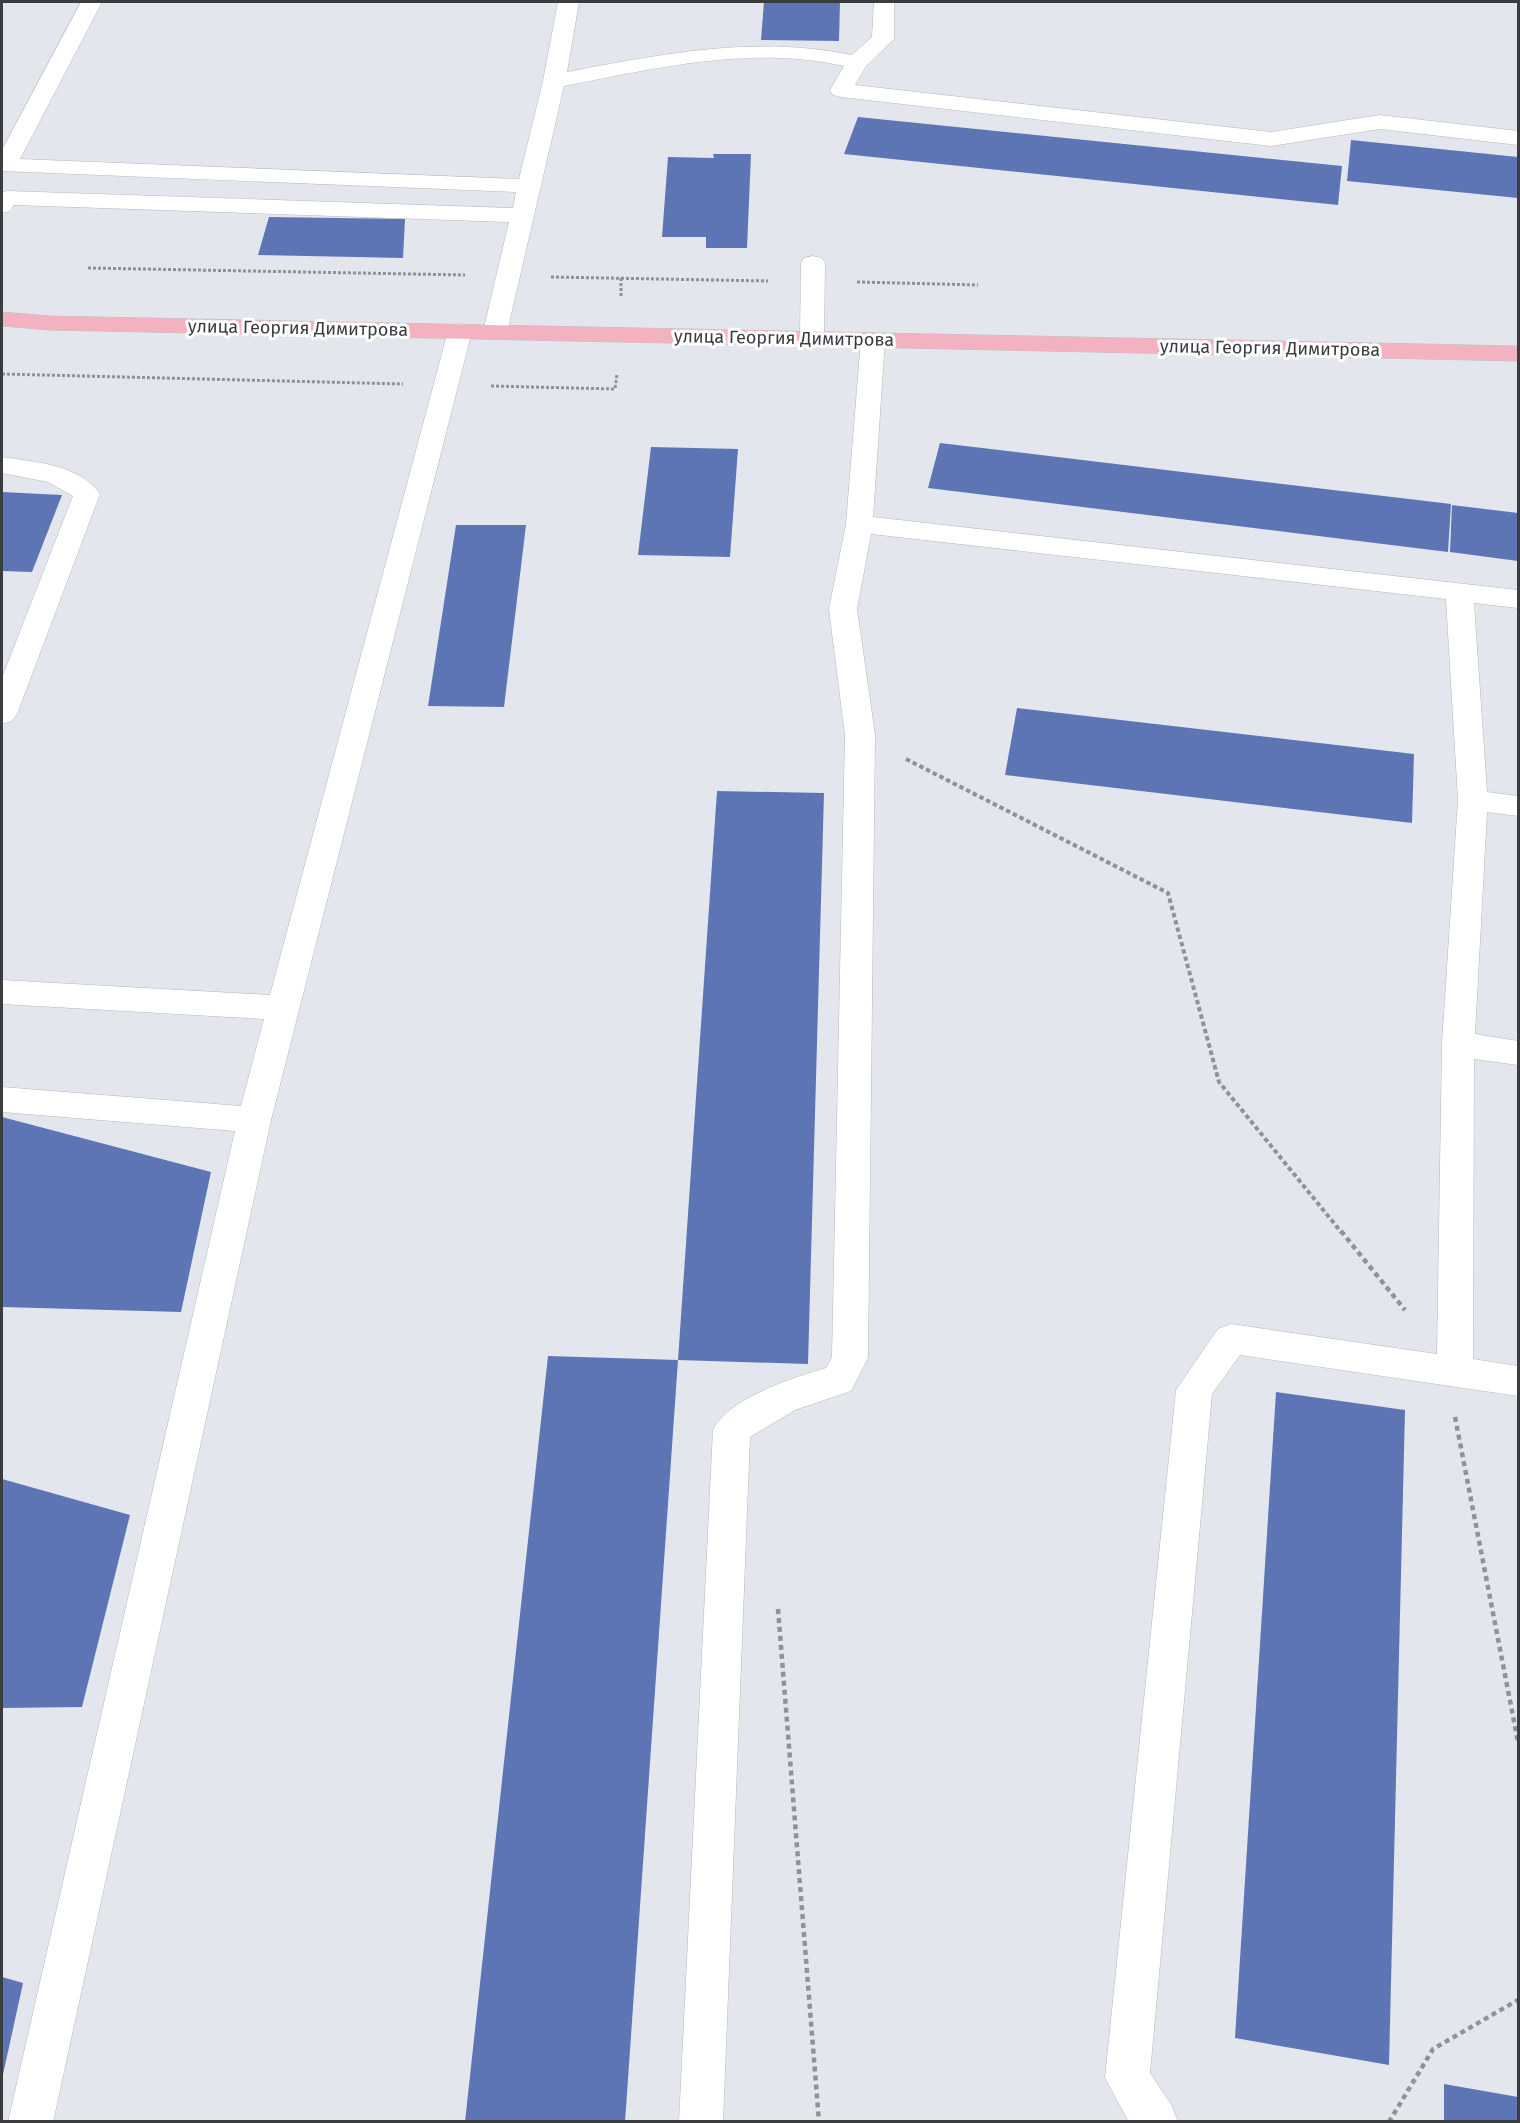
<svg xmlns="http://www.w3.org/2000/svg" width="1520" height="2123" viewBox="0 0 1520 2123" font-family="'Fira Sans',sans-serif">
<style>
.building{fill:#5e75b5}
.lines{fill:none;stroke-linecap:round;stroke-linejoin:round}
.minor-casing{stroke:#b5b8bf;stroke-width:1}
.major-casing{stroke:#c4c4c5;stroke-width:1}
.path-far2{stroke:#909297;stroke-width:3;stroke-dasharray:3 2;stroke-linecap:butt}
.path-far1{stroke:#909297;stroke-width:4;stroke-dasharray:4.5 3;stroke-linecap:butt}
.path{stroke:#909297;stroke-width:4.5;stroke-dasharray:5 4;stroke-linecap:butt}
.minor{fill:#fff;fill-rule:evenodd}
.major{fill:#f2b2bf;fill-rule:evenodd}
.labels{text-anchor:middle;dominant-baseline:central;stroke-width:6;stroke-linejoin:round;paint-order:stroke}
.far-street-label{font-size:18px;fill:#3b3c3f;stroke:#fff}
</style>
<rect width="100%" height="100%" fill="#e3e6ed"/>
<!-- building -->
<g class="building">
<path d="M764 2H840L839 41 761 40Z"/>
<path d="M858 117 1342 166 1338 205 844 154Z"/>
<path d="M1351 140 1518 157V198L1347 181Z"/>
<path d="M713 154H751L747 248H706V237H662L668 157 714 158Z"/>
<path d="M269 217 405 219 403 258 258 255Z"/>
<path d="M940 443 1451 504 1448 552 928 488Z"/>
<path d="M651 447 738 449 730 557 638 555Z"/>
<path d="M2 492 62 495 32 572 2 571Z"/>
<path d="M1452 505 1518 513V561L1450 552Z"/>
<path d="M456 525H526L504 707 428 706Z"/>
<path d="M1017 708 1414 754 1412 823 1005 775Z"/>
<path d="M717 791 824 793 808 1364 678 1360 625 2122H465L548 1356 678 1360Z"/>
<path d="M2 1117 211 1172 181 1312 2 1307Z"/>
<path d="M1276 1392 1405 1410 1389 2065 1235 2038Z"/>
<path d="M2 1479 130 1515 82 1707 2 1708Z"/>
<path d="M2 1977 23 1983 2 2079Z"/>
<path d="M1444 2084 1518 2097V2122H1444Z"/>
</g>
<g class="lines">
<!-- minor casing -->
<g class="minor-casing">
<g id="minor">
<path d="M81 2H102L20 159 519 179 543 81 558 2H579L567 72C662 54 755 35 852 55L872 37 874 2H894V39L866 66 855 85 1271 132 1380 115 1518 131V145L1380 129 1271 146 841 97 833 95 830 90 844 66C751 45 656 68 564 86L507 332 504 337 495 339 486 337 483 332 509 222 14 205 10 211 2 213V192L7 191 513 208 516 192 2 171V150Z"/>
<path d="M813 256 822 258 825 263 824 339 821 344 812 346 803 344 800 339 801 263 804 258Z"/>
<path d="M460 324 469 326 472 331 271 1120 53 2122H8L235 1131 2 1112V1087L241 1106 264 1019 2 1004V980L270 995 448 331 451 326Z"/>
<path d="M873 333 882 335 885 340 873 517 1518 590V608L1474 603 1487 792 1518 796V816L1487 812 1475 1034 1518 1041V1065L1474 1059 1473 1359 1518 1366V1396L1240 1355 1212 1394 1150 2073 1172 2106 1178 2122H1129L1105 2078 1176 1390 1218 1329 1231 1324 1437 1354 1442 1044 1458 800 1446 599 871 534 857 609 875 735 868 1358 851 1391 795 1410 750 1437 723 2122H679L713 1430C729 1398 792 1378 826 1368L832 1357 845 735 829 609 846 524 861 340 864 335Z"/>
<path d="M2 457C34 462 80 464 100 494L17 714 12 721 2 724V678L73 496 48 482 2 473Z"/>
</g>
</g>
<!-- major casing -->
<g class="major-casing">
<path id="major" d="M2 312 49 316 1518 346V361L49 330 2 326Z"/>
</g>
<!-- path-far2 -->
<g class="path-far2">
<path d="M88 268 465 275"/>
<path d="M551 277 768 281"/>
<path d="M621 278V298"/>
<path d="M857 282 978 285"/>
<path d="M2 374 403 384"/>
<path d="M491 386 615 389 617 374"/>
</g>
<!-- path-far1 -->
<path class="path-far1" d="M906 759 1168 893 1219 1082 1342 1233"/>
<!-- path -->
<g class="path">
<path d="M1341 1231 1405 1310"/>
<path d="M1455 1417 1518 1742"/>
<path d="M778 1609 819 2122"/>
<path d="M1389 2122 1433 2049 1518 2000"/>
</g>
<!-- minor -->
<use href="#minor" class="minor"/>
<!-- major -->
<use href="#major" class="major"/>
</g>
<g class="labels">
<!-- far-street labels -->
<g class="far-street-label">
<text transform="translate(298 328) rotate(1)">улица Георгия Димитрова</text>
<text transform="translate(784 338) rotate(1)">улица Георгия Димитрова</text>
<text transform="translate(1270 348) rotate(1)">улица Георгия Димитрова</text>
</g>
</g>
<!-- border -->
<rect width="1520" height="2123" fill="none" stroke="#3b3c3f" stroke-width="6"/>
</svg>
